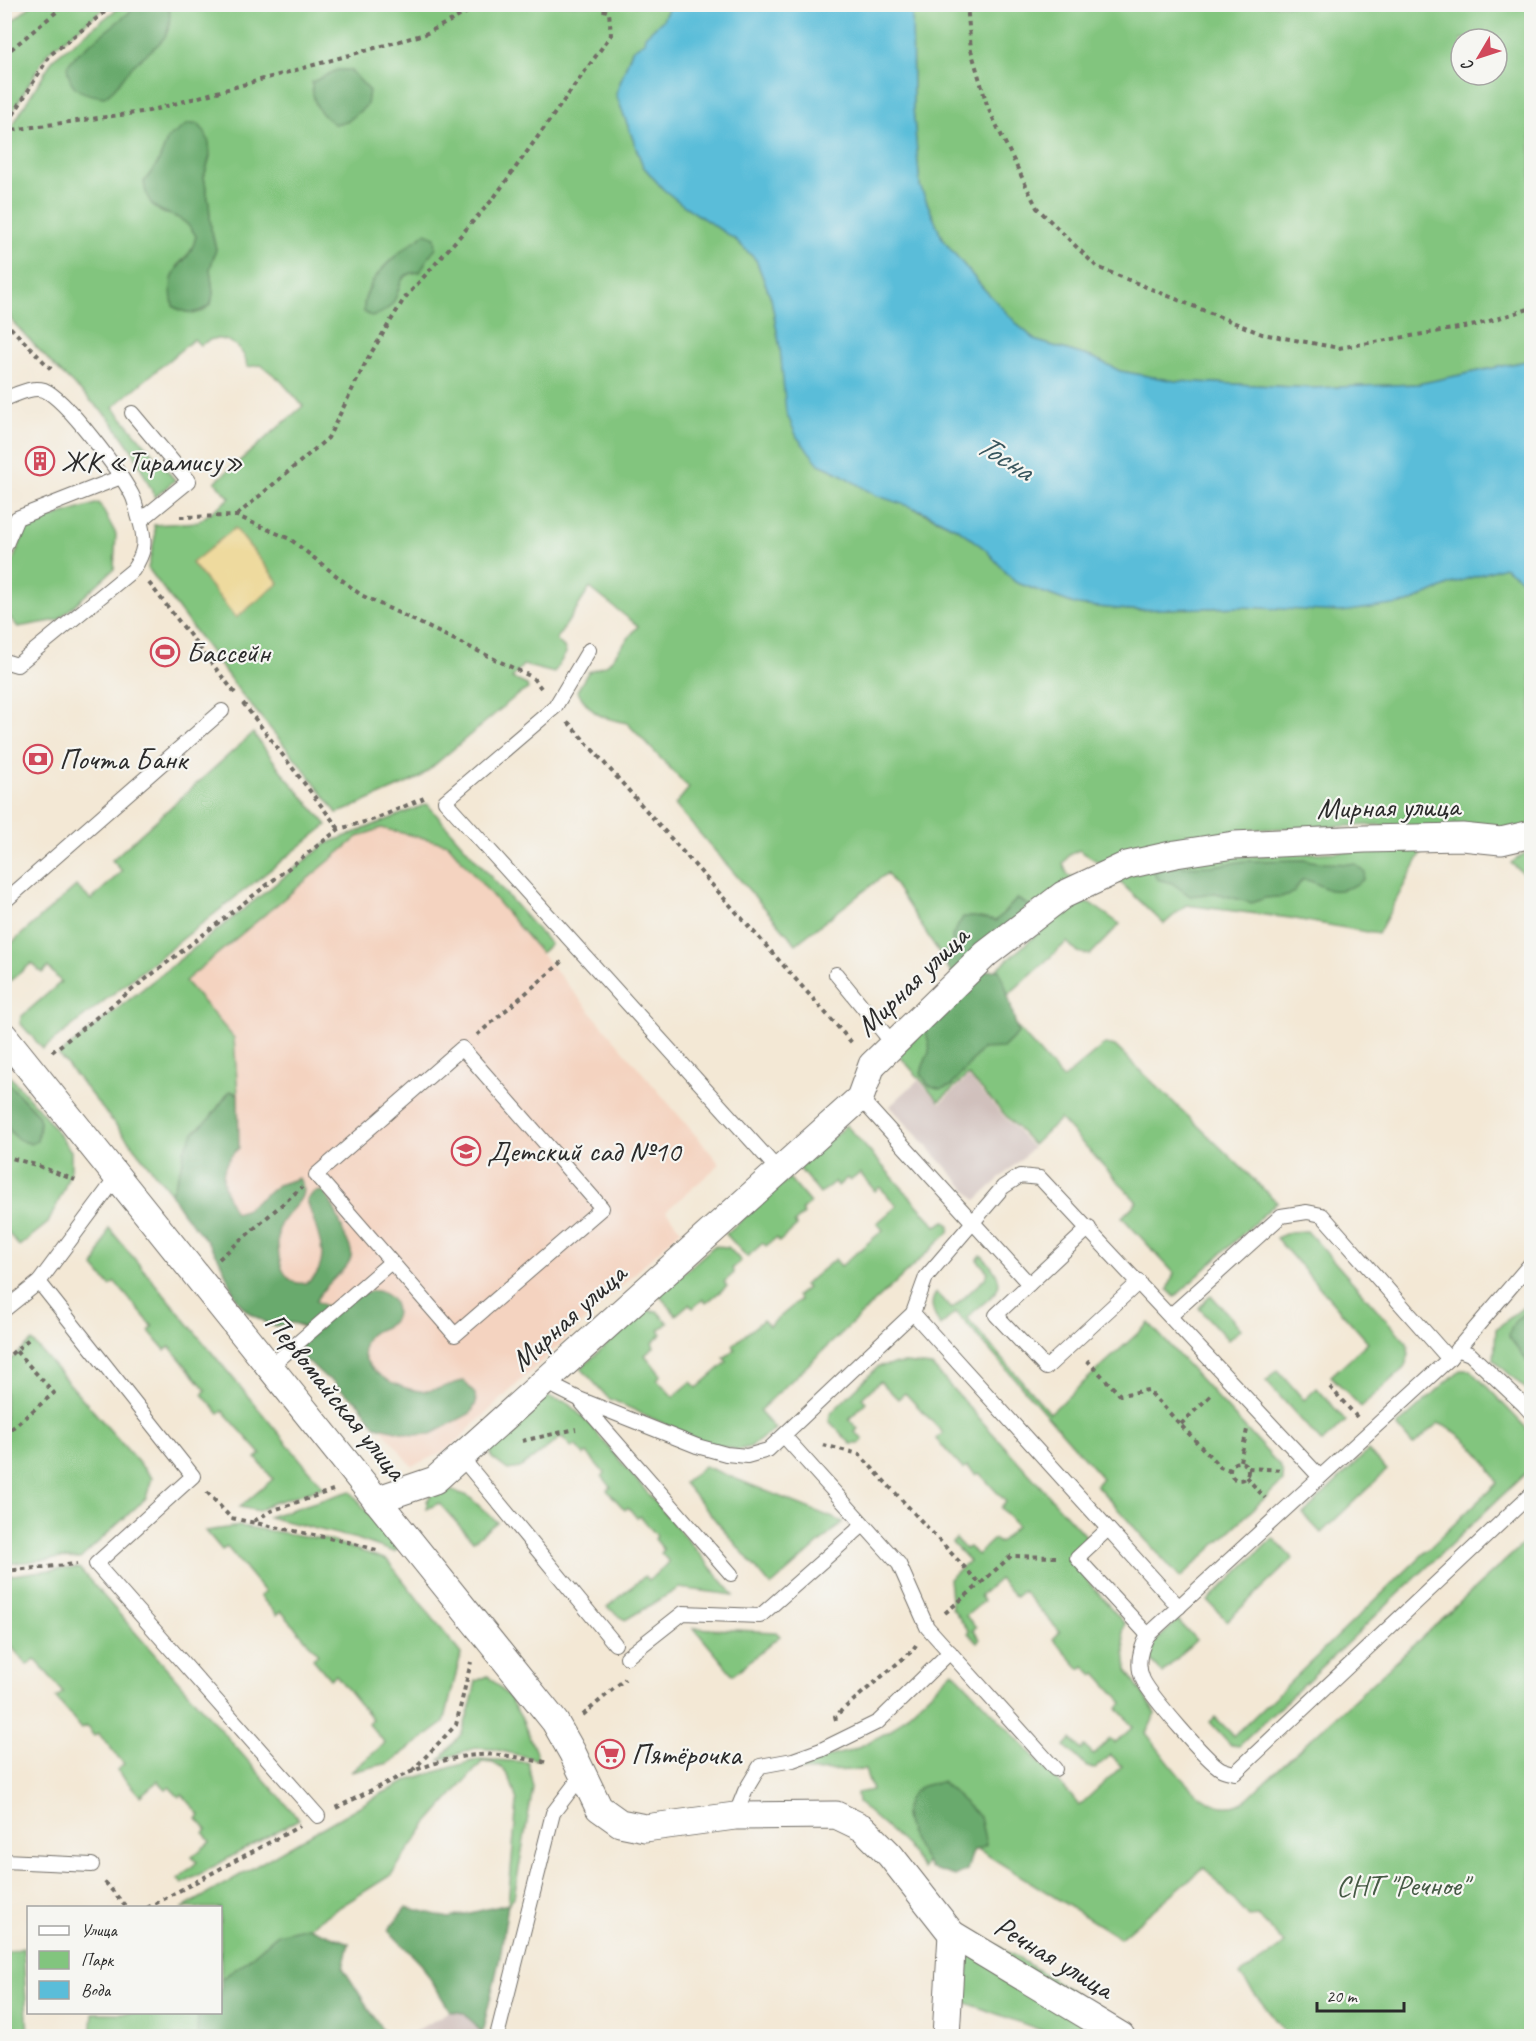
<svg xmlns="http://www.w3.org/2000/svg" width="1536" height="2041" viewBox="0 0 1536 2041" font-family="Caveat,sans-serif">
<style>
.built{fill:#f4d3c0}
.industrial{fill:#d0c0bc}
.green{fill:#82c57e;stroke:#567854;stroke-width:1.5;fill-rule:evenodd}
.forest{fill:#69aa6d;stroke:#4a6a4c;stroke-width:1.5}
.sand{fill:#eeda9e;stroke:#8c8264;stroke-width:1.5}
.water{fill:#5abdd9;stroke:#427482;stroke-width:1.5}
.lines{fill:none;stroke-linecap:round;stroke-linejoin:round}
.lane-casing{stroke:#716d66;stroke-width:16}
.street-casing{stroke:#716d66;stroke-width:29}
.path{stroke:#716d66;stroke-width:4;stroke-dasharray:4.5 4.5;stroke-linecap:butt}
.lane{stroke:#fff;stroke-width:14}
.street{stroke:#fff;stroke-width:27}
.labels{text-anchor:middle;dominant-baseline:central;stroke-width:4.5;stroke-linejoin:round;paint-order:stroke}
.poi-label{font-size:30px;fill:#2b2b2b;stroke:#f6f6f2;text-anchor:start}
.street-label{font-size:30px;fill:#2b2b2b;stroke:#f6f6f2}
.park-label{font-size:30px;fill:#455944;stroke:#f6f6f2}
.water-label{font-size:32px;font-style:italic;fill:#39575f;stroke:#f6f6f2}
</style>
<rect width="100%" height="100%" fill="#f6f6f2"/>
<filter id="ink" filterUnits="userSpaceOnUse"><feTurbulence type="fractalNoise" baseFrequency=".0167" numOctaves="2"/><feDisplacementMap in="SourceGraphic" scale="12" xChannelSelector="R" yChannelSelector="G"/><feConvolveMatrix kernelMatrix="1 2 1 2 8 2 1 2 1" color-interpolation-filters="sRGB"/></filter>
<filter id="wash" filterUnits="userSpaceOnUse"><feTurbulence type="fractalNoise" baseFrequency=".008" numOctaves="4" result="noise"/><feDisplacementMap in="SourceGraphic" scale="24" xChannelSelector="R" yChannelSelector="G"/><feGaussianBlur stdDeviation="1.35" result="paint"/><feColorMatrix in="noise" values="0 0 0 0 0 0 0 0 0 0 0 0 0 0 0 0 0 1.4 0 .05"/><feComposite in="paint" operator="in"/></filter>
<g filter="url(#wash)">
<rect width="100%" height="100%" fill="#f3e8d5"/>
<!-- built -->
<path class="built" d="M381 828 448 844 720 1164 666 1211 681 1230 447 1450 412 1466 182 1184 234 1038 184 981 300 883 358 837Z"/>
<!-- industrial -->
<g class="industrial">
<path d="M968 1077 1033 1148 976 1200 890 1106 918 1080 940 1103Z"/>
<path d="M450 2011 464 2013 482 2033 498 2034 503 2036H407Z"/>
</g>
<!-- green -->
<g class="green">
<path d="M33 4 109 5 48 52 5 124V27Z"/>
<path d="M122 5H670L663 20 645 42 632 50 616 94 643 166 663 189 683 205 736 240 756 260 771 298 780 348 819 464 958 529 985 549 1015 582 1077 605 1129 610 1408 603 1451 584 1504 567 1531 586V828L1441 829 1377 825 1240 830 1138 850 1109 862H1098L1079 850 1069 855 1063 864 1068 875 1078 879 1039 907 1028 905 1017 899 996 921 986 920 953 948 940 954 887 873 796 944 675 805 689 788 627 723C598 717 593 715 577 691L588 672 608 664 638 626 590 588 556 640 564 647 566 653 554 673 523 665 512 678 527 685 528 689 516 696 419 778 349 809 337 813 304 769 240 692 148 568 155 537 154 525 198 522 230 498 215 482 303 406 280 380 261 365 247 367C246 351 231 337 213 339 209 340 204 343 200 345L194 339 113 407 175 480 155 497 133 452 110 419 54 366 12 321 4 300V139L53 59ZM188 124 210 156 204 177 209 204 211 229 216 249 210 269 213 293 211 304 203 311 193 314 177 266 193 249 196 236C192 229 188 222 181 218 175 215 169 215 163 213 150 207 146 194 144 182L158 163 168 138ZM416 240 429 254 420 272C408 273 403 277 397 287L368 292C377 269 397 255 416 240Z"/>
<path d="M912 5H1531V360L1418 384 1312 388 1175 381 1120 371 1094 358 1037 341 1020 327 983 288 943 240 920 186 913 108ZM1461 39H1497V75H1461Z"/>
<path d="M99 503 116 534 114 569 58 620 18 627 5 612V581L27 525Z"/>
<path d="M253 733 285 776 327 825 43 1049 20 1023 21 1017 61 982 48 967 42 973 32 963 5 985V949L76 886 91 900 122 871 112 860Z"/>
<path d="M427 804 550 944 541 953 448 844 381 828 358 837 185 981 234 1038 238 1094 230 1091 210 1118 201 1125 184 1150 183 1162 171 1193 59 1055 326 844Z"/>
<path d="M1424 848 1378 934 1290 918 1186 905 1164 924 1120 882 1119 878 1183 859Z"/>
<path d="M1531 849V874L1528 878 1511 863Z"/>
<path d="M1090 903 1120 924 1090 955 1077 952 1067 942 1000 1002 990 975 1072 904Z"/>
<path d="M976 981 1063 1079 1105 1044 1115 1046 1277 1202 1175 1297 1168 1290 1174 1273 1122 1217 1137 1202 1060 1119 1033 1145 968 1075 939 1101 898 1054Z"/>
<path d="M5 1071 45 1116 71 1151V1169L63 1192 48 1223 19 1246 5 1229 4 1118 13 1134 39 1135 40 1122 38 1115 5 1080Z"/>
<path d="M846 1125 936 1226 945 1221 950 1226 949 1232 759 1411 775 1429 750 1447 738 1450 701 1441 608 1398 581 1368 644 1311H657L668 1323 659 1330 662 1334 652 1343 654 1347 645 1355 661 1375 657 1379 673 1397 691 1382 697 1388 727 1362 724 1358 735 1349 733 1345 763 1320 769 1326 800 1300 797 1296 807 1288 804 1285 835 1259 841 1266 883 1230 877 1223 897 1206 880 1187 875 1191 860 1173 850 1181 847 1178 838 1186 834 1182 820 1194 799 1168Z"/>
<path d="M789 1178 810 1203 802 1210 804 1214 794 1223 797 1226 779 1242 776 1238 766 1246 763 1243 747 1257 726 1234Z"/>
<path d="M109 1228 323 1487 270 1504 259 1511 240 1507 273 1479 256 1458 261 1454 223 1411 219 1414 202 1394 206 1390 170 1347 165 1350 149 1331 153 1327 115 1282 110 1286 94 1267Z"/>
<path d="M1307 1231 1407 1343 1409 1355 1404 1368 1361 1407 1331 1376 1368 1342 1276 1238 1290 1232Z"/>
<path d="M714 1246 728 1247 741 1261 732 1269 734 1273 724 1282 727 1286 706 1303 703 1299 693 1308 689 1304 676 1315 659 1295Z"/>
<path d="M981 1255C1016 1290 993 1292 967 1318L1050 1413 1149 1323 1279 1465 1283 1473V1481L1180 1578 1096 1485 1102 1478 956 1312 940 1326C934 1314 928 1305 936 1293L952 1309 985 1278 988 1272 977 1260Z"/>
<path d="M1211 1295 1241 1329 1228 1340 1199 1308Z"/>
<path d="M1531 1301V1394L1494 1360 1496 1329Z"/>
<path d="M32 1341 152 1478 146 1498 80 1559 63 1558 5 1564V1365Z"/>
<path d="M905 1363 932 1366 1088 1539 1069 1560 1125 1624 1123 1631 1127 1670 1156 1714 1146 1733C1166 1757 1202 1819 1239 1804 1246 1801 1254 1792 1260 1786L1531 1537V2036H1288L1240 1975 1285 1944 1258 1916 1249 1917 1204 1867 1120 1938 952 1833 932 1848 923 1869 906 1845 858 1803 857 1793 872 1790 865 1770 802 1771 799 1768 801 1763 851 1751 890 1731 953 1671 1080 1805 1122 1766 1111 1755 1095 1769 1087 1767 1065 1746 1071 1739 1081 1749 1084 1746 1093 1755 1110 1739 1115 1743 1133 1727 1117 1708 1123 1703 1096 1673 1093 1675 1084 1666 1080 1669 1053 1639 1060 1632 1023 1591 1016 1597 999 1579 980 1596 984 1601 966 1616 976 1627 973 1630 980 1639 977 1642 968 1633 969 1631 952 1608 949 1579 969 1561 952 1543 956 1539 965 1549 969 1547 977 1555 994 1539 999 1543 1017 1526 1001 1508 1006 1502 979 1473 976 1475 967 1466 963 1469 936 1439 943 1433 905 1393 898 1399 880 1381 862 1398 866 1402 849 1419 858 1429 855 1432 863 1440 859 1444H851L829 1421 830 1414 879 1366Z"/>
<path d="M1278 1370 1304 1400 1317 1388 1346 1421 1322 1443 1266 1381Z"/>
<path d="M1460 1370H1471L1529 1431 1531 1435V1468L1239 1746 1231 1745 1210 1722 1215 1717 1234 1736 1497 1483C1487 1458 1464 1433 1438 1423L1413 1445 1397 1426Z"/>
<path d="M547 1397 566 1402 584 1418 734 1595 679 1588 625 1620 607 1607 645 1576 649 1580 669 1562 661 1553 664 1550 655 1539 657 1536 640 1516 637 1518 628 1507 625 1510 607 1490 611 1487 602 1476 604 1473 587 1453 584 1455 575 1445 572 1448 562 1437 520 1468 508 1470 492 1458 489 1448Z"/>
<path d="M1368 1451 1387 1470 1321 1533 1303 1514Z"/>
<path d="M704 1466 843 1522 771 1586 684 1483Z"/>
<path d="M444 1488 468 1496 497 1522 473 1541 439 1503 427 1509V1501L432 1493Z"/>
<path d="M350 1491 398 1549 394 1552 357 1539 268 1517Z"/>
<path d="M240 1526 328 1540 387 1560 461 1654 444 1723 389 1763 351 1772 385 1743 368 1723 372 1719 336 1675 330 1679 313 1659 318 1654 281 1611 277 1615 260 1596 265 1592 227 1547 222 1550 206 1531Z"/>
<path d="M1273 1538 1293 1559 1227 1621 1208 1601Z"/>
<path d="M79 1568 299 1819 182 1884 178 1879 197 1862 192 1857 210 1842 204 1833 207 1830 197 1819 200 1815 182 1794 179 1797 169 1787 166 1789 158 1781 140 1796 117 1770 124 1764 98 1733 94 1736 86 1726 82 1729 56 1698 63 1692 35 1659 27 1665 11 1646 5 1652V1576L57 1569Z"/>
<path d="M1178 1620 1196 1640 1162 1673 1147 1656 1154 1650 1151 1646Z"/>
<path d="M694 1628 776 1632 780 1636 733 1675Z"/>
<path d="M488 1676 508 1696 522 1719 539 1760 493 1749 475 1748 440 1760 462 1733 471 1704 476 1681Z"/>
<path d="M479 1759 528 1762 533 1788 514 1897 508 1904 517 1801 510 1779 503 1769 493 1763 482 1762 427 1824 391 1875 308 1927 278 1934 243 1964 221 1979 220 1908H183L379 1795 412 1779Z"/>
<path d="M972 1930 1141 2033 1145 2036H1057L964 2002Z"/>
<path d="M23 1948 28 2036H5V1953Z"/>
<path d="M93 2013H198L197 2036H91Z"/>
</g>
<!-- forest -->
<g class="forest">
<path d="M140 4 169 5C174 43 156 43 133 66 121 77 120 87 104 97 82 94 69 91 67 66L76 55Z"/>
<path d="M337 70H350L369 90 367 105 347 122 334 124C318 113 312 102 312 82Z"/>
<path d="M188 124H198L205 132 209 143 210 156 204 177 209 204 211 229 216 249 210 269 213 293 211 304C198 315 187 315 173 306 164 260 189 270 196 236 178 203 149 225 144 182L158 163 168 138Z"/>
<path d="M426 233 435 237 436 248C428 255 426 263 420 272 398 273 402 283 395 299 391 309 382 313 372 317L364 312C361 279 402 249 426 233Z"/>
<path d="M1304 860 1325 863 1355 864 1365 872 1364 879C1356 886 1341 892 1330 890 1320 887 1313 879 1302 880L1294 892 1288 896 1265 898 1252 903 1215 893 1190 896 1172 883 1157 879 1153 872 1166 867 1212 866 1245 861Z"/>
<path d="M1017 899 1028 905 1039 907 953 976 940 954 953 948 952 936 963 917H975L996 921Z"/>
<path d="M999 970 1006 988 1018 1033 1003 1048 982 1049 951 1086 941 1089 928 1085 921 1073C926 1050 935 1058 925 1030L982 971Z"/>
<path d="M5 1080 38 1115 40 1121 37 1141 31 1144C27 1142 21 1141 18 1139 0 1127 4 1098 5 1080Z"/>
<path d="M230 1091 238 1094 239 1148C215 1168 222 1189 235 1213L245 1210 278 1185 299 1178C312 1201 289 1206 280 1225 276 1234 278 1247 279 1257 285 1295 321 1290 322 1254 322 1240 311 1215 307 1200L314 1192 323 1191C335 1207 338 1216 344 1234 349 1246 356 1253 347 1265 337 1278 322 1287 316 1301 347 1322 360 1276 388 1296 395 1301 399 1313 393 1321 385 1331 370 1328 365 1342 354 1369 403 1392 424 1391 438 1391 451 1383 464 1381L475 1394 476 1403 471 1413 431 1434 413 1435 376 1426 358 1402 341 1390 333 1381 325 1377 309 1362 299 1357 306 1329C285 1316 286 1329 270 1325 265 1323 259 1318 254 1316 231 1302 230 1278 218 1257 205 1234 182 1218 171 1193L183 1162 184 1150 194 1132 210 1118Z"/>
<path d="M1531 1307V1366L1509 1337C1510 1322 1521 1316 1531 1307Z"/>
<path d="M942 1782 980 1817 986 1845 973 1851 967 1870 955 1876 930 1868C916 1847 888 1808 919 1788 925 1784 935 1783 942 1782Z"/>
<path d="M508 1904 500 1957 482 2033 464 2013 450 2011 422 1965 388 1930 406 1907 449 1918Z"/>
<path d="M308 1927 349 1943 343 1968 386 2036H197L198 2013 220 2012 221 1979 243 1964 278 1934Z"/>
</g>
<!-- sand -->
<path class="sand" d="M235 528 279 583 236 618 192 563Z"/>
<!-- water -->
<path class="water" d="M670 5H912L913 108 920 186 943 240 983 288 1020 327 1037 341 1094 358 1120 371 1175 381 1312 388 1418 384 1531 360V586L1504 567 1451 584 1408 603 1341 612 1241 607 1129 610 1077 605 1015 582 985 549 958 529 920 510 875 495 837 472 819 464 797 437 786 412 780 348 771 298 756 260 736 240 683 205 663 189 643 166 616 94 632 50 644 42 645 36 663 20Z"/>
</g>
<g filter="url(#ink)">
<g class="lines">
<!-- lane casing -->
<g class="lane-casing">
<g id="lane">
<path d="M4 399C16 395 31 386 44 390 66 399 120 472 132 495 136 503 137 513 140 521"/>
<path d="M4 549 17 518 121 477"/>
<path d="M589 650 555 707 445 801 779 1171"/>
<path d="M4 661 17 665 133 570C145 552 146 542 140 521L189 481 132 413"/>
<path d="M4 902 222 711"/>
<path d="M836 974 893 1044"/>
<path d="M462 1048 602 1208 455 1335 316 1175Z"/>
<path d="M860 1098 1029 1284"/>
<path d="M1089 1228 996 1315 1046 1368 1139 1282"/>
<path d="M1532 1262 1449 1359 1148 1635C1140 1649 1136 1665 1143 1680 1151 1696 1207 1761 1221 1769 1225 1771 1231 1772 1235 1773L1532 1493"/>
<path d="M39 1282 193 1476 96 1564 318 1816"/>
<path d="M4 1310 39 1282 117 1177"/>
<path d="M913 1313 1179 1607"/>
<path d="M1170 1316 1281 1216 1307 1212 1322 1215 1449 1359"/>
<path d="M1457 1349 1470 1354 1524 1405 1532 1414"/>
<path d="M270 1367 391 1262"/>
<path d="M545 1382 579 1399 697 1446 726 1454 747 1456 768 1450 913 1313 926 1277 1003 1187 1020 1176 1040 1178 1320 1477"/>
<path d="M582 1403 731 1574"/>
<path d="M784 1436 899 1564 927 1627 1055 1769"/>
<path d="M461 1457 615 1644"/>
<path d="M1108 1529 1077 1558 1148 1635"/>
<path d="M627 1657 683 1613 760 1616 863 1525"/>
<path d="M735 1816 745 1791 760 1766 793 1760 821 1750 878 1722 950 1652"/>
<path d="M4 1861 92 1865"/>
<path d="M497 2036 553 1813 582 1775"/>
</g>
</g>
<!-- street casing -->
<g class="street-casing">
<g id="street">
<path d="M4 1036 555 1722 572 1752 599 1808 620 1823 645 1828 735 1816 836 1815 863 1828 890 1855 952 1934 1121 2036"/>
<path d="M376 1500 435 1480 860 1098 872 1065 986 954 1063 895 1127 865 1176 854 1234 845 1365 839 1462 837 1501 841 1532 834"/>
<path d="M946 2036 952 1934"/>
</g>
</g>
<!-- path -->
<g class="path">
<path d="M967 4 971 50 988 108 1037 208 1097 267 1262 334 1339 348 1476 325 1532 308"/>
<path d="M4 55 66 4"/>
<path d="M4 130 50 55 115 4"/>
<path d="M4 131 149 111 425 34 483 4"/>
<path d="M4 311 9 325"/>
<path d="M4 321 51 369"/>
<path d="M237 515 328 438 368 358 404 299 493 199 611 35 609 12 588 4"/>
<path d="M180 517 237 516 290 539 361 595 532 677 541 688"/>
<path d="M149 583 235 693"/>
<path d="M243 703 339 829"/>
<path d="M568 722 853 1044"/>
<path d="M477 1035 562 962"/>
<path d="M52 1052 339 829 375 819 424 798"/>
<path d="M4 1156 36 1165 75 1180"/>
<path d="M219 1259 302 1187"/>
<path d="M4 1360 30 1338"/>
<path d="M1087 1360 1120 1395 1148 1390 1220 1467 1230 1470"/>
<path d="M1330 1387 1357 1417"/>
<path d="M1181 1424 1213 1393"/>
<path d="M4 1435 54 1393 15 1350"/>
<path d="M522 1441 576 1429"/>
<path d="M823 1445 859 1454 980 1584 1011 1556 1056 1557"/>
<path d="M1240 1461 1247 1430"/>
<circle cx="1239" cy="1471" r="9"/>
<path d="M1248 1468 1284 1470"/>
<path d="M1246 1477 1265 1498"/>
<path d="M207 1492 231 1518 348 1542 380 1551"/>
<path d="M254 1521 271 1511 333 1490"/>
<path d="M4 1571 77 1564"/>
<path d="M945 1613 980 1584"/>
<path d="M583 1715 625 1679"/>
<path d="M836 1720 835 1716 912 1651 916 1645"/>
<path d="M412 1771 456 1725 471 1662"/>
<path d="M336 1808C381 1786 428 1758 478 1755 500 1753 521 1758 543 1762L544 1759"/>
<path d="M105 1882 127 1908"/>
<path d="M147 1908 300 1826"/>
</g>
<!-- lane -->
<use href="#lane" class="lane"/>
<!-- street -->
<use href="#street" class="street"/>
</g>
</g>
<!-- icons -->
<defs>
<g id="building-ring" transform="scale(1.5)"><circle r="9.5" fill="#f6f6f2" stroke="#d1495b" stroke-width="1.5"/><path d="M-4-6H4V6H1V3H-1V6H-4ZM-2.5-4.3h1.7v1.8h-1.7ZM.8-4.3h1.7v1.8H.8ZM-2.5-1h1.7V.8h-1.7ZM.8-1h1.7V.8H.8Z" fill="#d1495b"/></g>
<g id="stadium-ring" transform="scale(1.5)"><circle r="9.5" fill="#f6f6f2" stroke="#d1495b" stroke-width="1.5"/><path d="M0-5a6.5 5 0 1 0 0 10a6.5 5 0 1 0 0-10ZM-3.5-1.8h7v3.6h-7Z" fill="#d1495b"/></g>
<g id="bank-ring" transform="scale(1.5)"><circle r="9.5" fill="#f6f6f2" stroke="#d1495b" stroke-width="1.5"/><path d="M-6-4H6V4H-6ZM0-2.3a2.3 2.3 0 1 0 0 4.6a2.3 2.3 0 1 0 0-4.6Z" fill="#d1495b"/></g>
<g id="school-ring" transform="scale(1.5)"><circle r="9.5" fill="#f6f6f2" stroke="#d1495b" stroke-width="1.5"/><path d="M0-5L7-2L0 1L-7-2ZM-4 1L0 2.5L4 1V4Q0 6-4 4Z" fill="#d1495b"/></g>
<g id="supermarket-ring" transform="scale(1.5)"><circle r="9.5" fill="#f6f6f2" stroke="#d1495b" stroke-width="1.5"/><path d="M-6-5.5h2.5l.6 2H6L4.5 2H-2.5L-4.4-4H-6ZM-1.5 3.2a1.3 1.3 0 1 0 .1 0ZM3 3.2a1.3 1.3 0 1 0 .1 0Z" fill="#d1495b"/></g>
</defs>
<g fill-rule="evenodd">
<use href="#building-ring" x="40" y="461"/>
<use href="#stadium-ring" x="165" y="652"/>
<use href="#bank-ring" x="38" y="759"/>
<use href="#school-ring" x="466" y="1151"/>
<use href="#supermarket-ring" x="610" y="1754"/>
</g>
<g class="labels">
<!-- poi labels -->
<g class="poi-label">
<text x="61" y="461">ЖК «Тирамису»</text>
<text x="186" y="652">Бассейн</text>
<text x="59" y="759">Почта Банк</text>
<text x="487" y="1151">Детский сад №10</text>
<text x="631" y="1754">Пятёрочка</text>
</g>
<!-- street labels -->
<g class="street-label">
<text transform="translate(1388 807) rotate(-1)">Мирная улица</text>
<text transform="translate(912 981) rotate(-44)">Мирная улица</text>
<text transform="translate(568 1317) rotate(-42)">Мирная улица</text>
<text transform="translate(336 1396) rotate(51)">Первомайская улица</text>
<text transform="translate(1054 1957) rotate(31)">Речная улица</text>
</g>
<!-- park labels -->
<g class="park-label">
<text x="1402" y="1885">СНТ "Речное"</text>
</g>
<!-- water labels -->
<g class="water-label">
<text transform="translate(1005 457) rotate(32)">Тосна</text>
</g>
</g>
<!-- margin -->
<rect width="1536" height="2041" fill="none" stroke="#f6f6f2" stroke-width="24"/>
<!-- legend -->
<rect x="27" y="1906" width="195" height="108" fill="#f6f6f2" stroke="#a5a5a2" stroke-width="1.5"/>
<rect x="39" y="1926" width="30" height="9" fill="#ffffff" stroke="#a5a5a2" stroke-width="1.5"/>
<text x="81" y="1936" font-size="18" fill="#2b2b2b">Улица</text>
<rect x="39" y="1951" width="30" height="18" fill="#82c57e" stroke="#a5a5a2" stroke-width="1.5"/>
<text x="81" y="1966" font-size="18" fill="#2b2b2b">Парк</text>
<rect x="39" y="1981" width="30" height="18" fill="#5abdd9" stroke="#a5a5a2" stroke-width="1.5"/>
<text x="81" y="1996" font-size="18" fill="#2b2b2b">Вода</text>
<!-- north arrow -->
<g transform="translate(1479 57) rotate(231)"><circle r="28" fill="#f6f6f2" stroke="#a5a5a2" stroke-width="1.5"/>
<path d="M0-4.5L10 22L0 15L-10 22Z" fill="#d1495b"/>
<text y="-9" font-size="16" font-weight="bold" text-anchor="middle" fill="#2b2b2b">С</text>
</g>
<!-- scale -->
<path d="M1317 2002v9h87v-9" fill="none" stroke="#2b2b2b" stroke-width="3"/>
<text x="1326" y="2002" font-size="18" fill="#2b2b2b" stroke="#f6f6f2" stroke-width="4.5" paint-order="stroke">20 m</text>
</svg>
